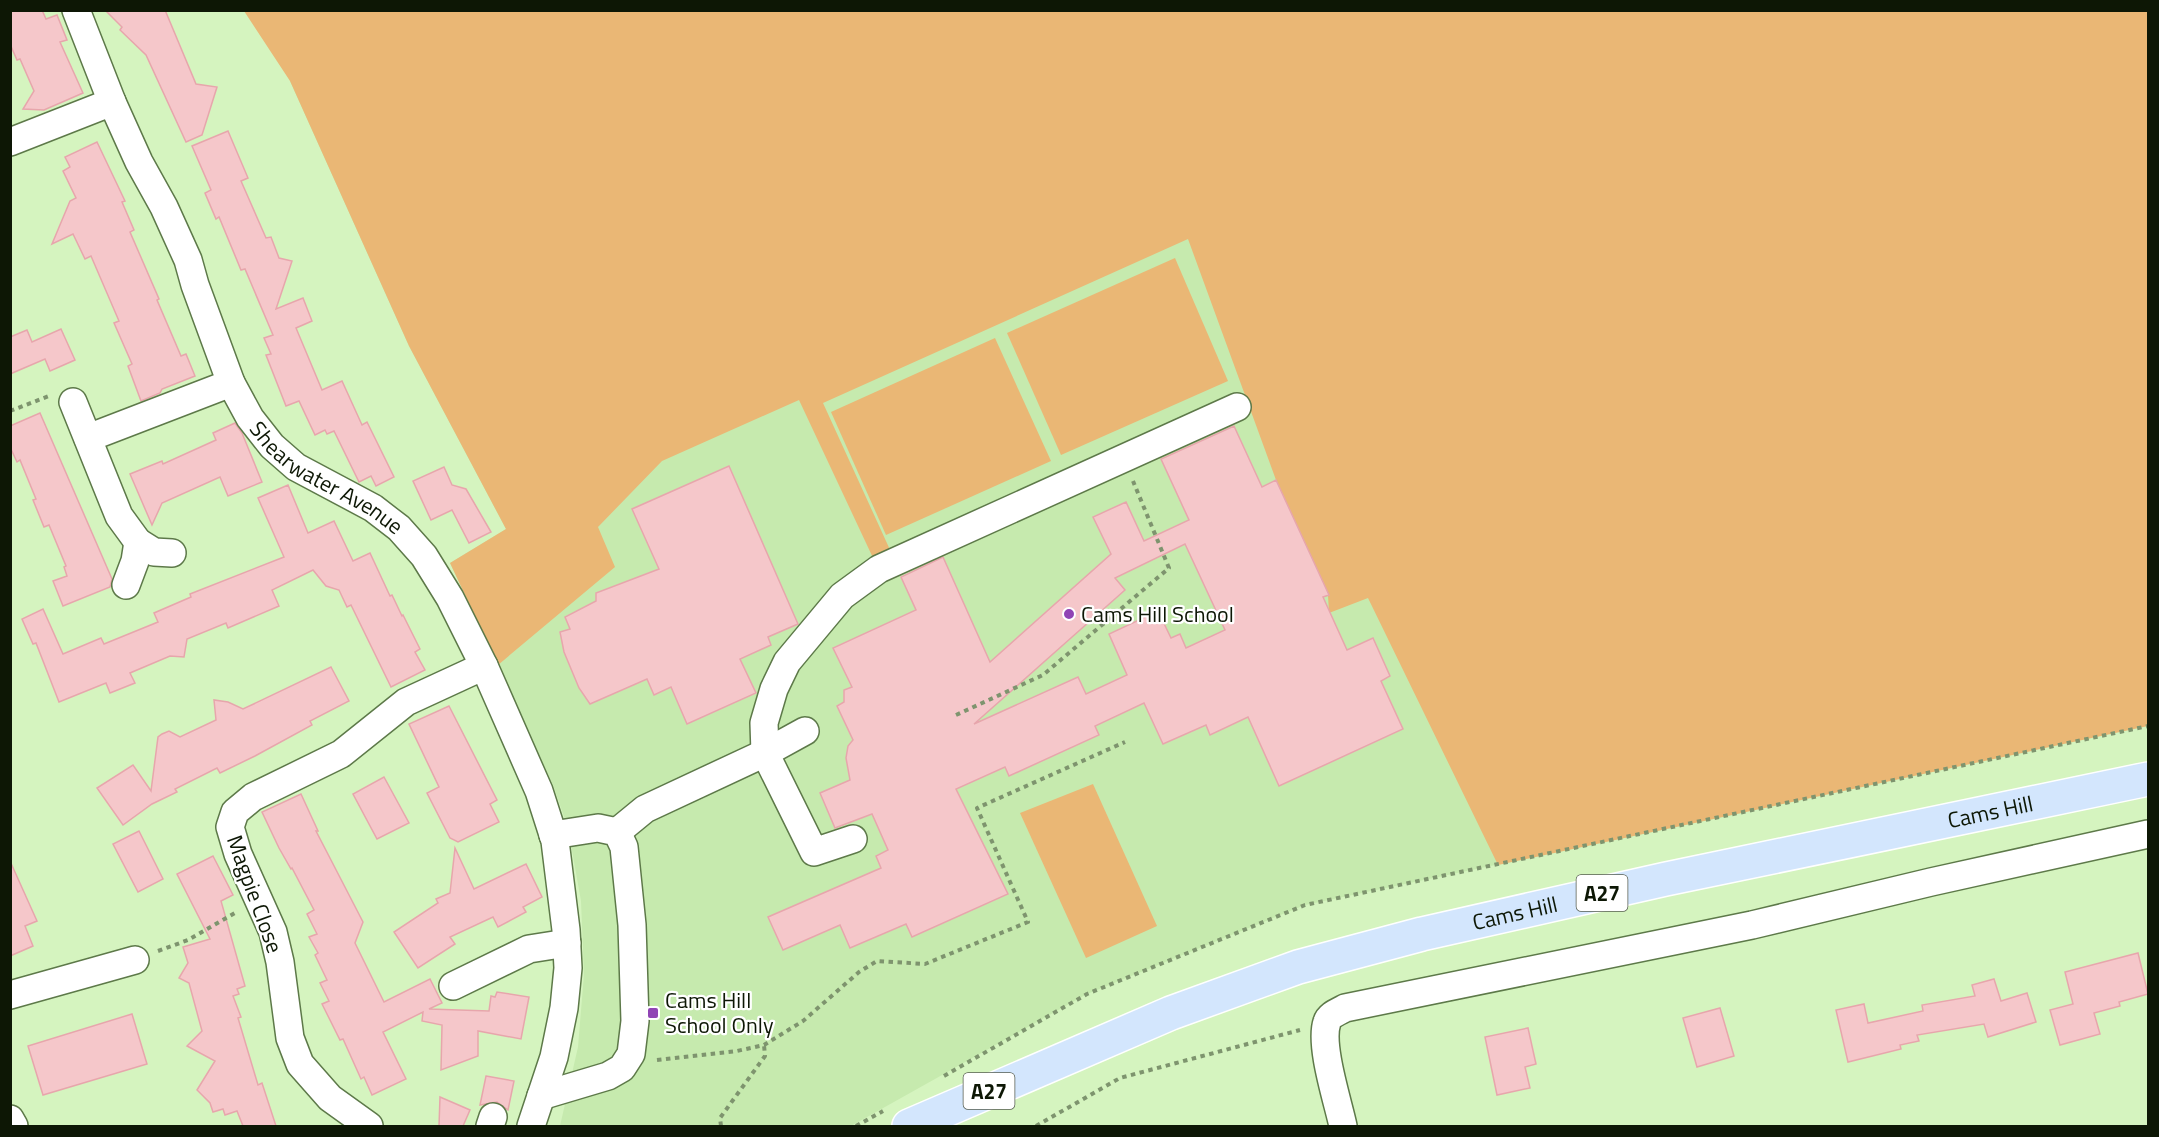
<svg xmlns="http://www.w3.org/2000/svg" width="2159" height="1137" viewBox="0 0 2159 1137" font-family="'Titillium Web',sans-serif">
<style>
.built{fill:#c6eaae}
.green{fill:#eab775}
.building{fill:#f5c7ca;stroke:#e7a6ac;stroke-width:1.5;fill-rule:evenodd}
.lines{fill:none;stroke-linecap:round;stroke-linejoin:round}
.minor-casing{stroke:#5d7949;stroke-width:30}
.major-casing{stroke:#fff;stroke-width:36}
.path{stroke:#7e946e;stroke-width:4;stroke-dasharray:4.5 4.5;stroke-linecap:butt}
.minor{stroke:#fff;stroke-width:27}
.major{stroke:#d3e6fd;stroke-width:33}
.poi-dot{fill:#9044b5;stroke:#fff;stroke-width:2}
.labels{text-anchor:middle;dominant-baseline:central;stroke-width:4.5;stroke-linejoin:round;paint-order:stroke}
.shield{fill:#fff;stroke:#565d50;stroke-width:1.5}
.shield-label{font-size:21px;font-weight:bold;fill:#0d1705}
.street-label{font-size:22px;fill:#0d1705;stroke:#fff}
.poi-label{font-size:22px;fill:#0d1705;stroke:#fff;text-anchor:start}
</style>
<rect width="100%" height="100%" fill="#d5f4bf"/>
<!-- built -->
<path class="built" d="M1253 10 1747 812 1305 905 1087 994 851 1126H560L578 1047 584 974 581 901 568 828 553 785 450 563 506 529 409 346 290 81Z"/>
<!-- green -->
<g class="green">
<path d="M244 11H2148V726L1498 865 1368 598 1329 613 1328 595 1276 480 1188 239 823 403 891 552 874 560 799 400 662 461 598 527 615 567 498 665 450 563 506 529 409 346 290 81Z"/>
<path d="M1175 258 1228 381 1061 455 1007 333Z"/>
<path d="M995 338 1051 461 886 535 831 412Z"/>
<path d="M1093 784 1157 926 1086 958 1020 813Z"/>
</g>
<!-- building -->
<g class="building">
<path d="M10 10H42L46 19 57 15 67 40 60 42 83 93 44 110 23 109 34 91 20 59 17 60 10 44Z"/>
<path d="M105 10H165L196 84 217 87 202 135 186 142 146 55 120 30 122 27Z"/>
<path d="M228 131 248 178 241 181 266 238 271 237 279 258 292 261 276 309 303 298 312 321 296 328 322 390 342 381 362 425 367 422 394 477 376 486 371 476 359 482 334 431 327 434 325 430 315 435 299 401 286 406 266 355 271 354 264 338 273 335 245 269 241 270 219 217 216 219 205 193 211 190 192 146Z"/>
<path d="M97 142 125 201 122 202 134 230 130 232 159 299 157 300 181 356 186 354 195 376 162 389 160 393 141 401 128 366 132 364 114 323 119 321 91 256 85 259 73 234 52 244 70 201 76 198 63 171 70 167 65 157Z"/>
<path d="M61 329 75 360 50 371 45 359 10 374V337L27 330 32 342Z"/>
<path d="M40 413 112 579 110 587 63 606 53 581 67 576 64 567 66 566 49 525 44 527 33 500 36 499 20 460 17 462 10 447V426Z"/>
<path d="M235 423 242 433 262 482 228 496 220 477 162 503 152 525 130 474 162 461 163 464 216 440 213 433Z"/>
<path d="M1234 426 1262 487 1276 480 1329 595 1323 597 1347 650 1373 638 1390 676 1381 681 1403 729 1279 786 1248 717 1210 735 1206 725 1163 744 1144 703 1095 726 1099 735 1009 776 1005 767 956 789 1008 894 912 937 906 924 850 948 840 925 783 950 768 917 881 868 876 856 888 850 872 814 835 828 820 793 850 780 846 758 848 746 853 740 837 706 844 702V690L852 687 833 648 916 610 901 577 943 557 990 662 1111 554 1093 517 1126 502 1144 541 1189 520 1161 459ZM1185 544 1225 630 1186 648 1180 634 1171 638 1158 611 1109 634 1127 675 1086 694 1078 677 974 724 1125 590 1115 578Z"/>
<path d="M729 466 798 624 768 637 771 645 740 659 756 693 687 724 671 687 654 695 647 679 590 704 579 688 564 652 560 632 570 629 565 617 596 601V593L659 569 632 509Z"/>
<path d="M444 467 452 485 466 489 491 532 469 543 452 510 431 520 413 481Z"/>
<path d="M288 485 308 533 334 521 353 561 370 553 390 596 392 595 402 616 403 615 420 649 415 652 425 670 391 687 351 605 347 607 339 590 326 586 313 570 272 590 279 606 228 628 226 623 187 639 184 657 170 656 130 673 135 683 110 693 106 683 59 702 36 643 33 644 22 619 43 609 63 654 101 638 104 644 158 622 154 613 191 597 190 594 284 557 258 498Z"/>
<path d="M331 667 349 701 310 721 312 725 255 756 220 773 217 768 175 789 177 792 152 804 123 825 97 788 133 765 151 791 158 737 162 734 169 731 180 737 216 720 214 700 228 702 243 709Z"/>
<path d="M449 706 497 800 490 804 499 822 458 842 450 838 427 793 439 787 409 724Z"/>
<path d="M384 777 409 823 377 839 353 794Z"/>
<path d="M301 794 318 831H316L363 922 355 943 384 1002 430 979 442 1003 429 1009 489 1011 491 996 495 997 497 992 529 997 521 1039 478 1031V1056L441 1070 442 1025 422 1021 423 1012 383 1032 406 1079 372 1095 364 1077 361 1079 343 1039 340 1040 322 1004 329 1001 320 983 327 980 315 955 318 953 309 937 317 934 307 914 314 910 292 868 291 869 279 848 262 812Z"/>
<path d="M139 831 163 879 138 892 113 844Z"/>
<path d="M455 848 474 889 526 864 542 897 523 907 526 912 498 927 493 917 450 937 455 944 418 968 394 932 438 903 436 899 450 893Z"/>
<path d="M213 856 233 895 221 901 245 986 237 989 239 994 233 996 241 1017 238 1018 258 1085 262 1083 276 1126H243L237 1111 225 1115 223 1109 213 1112 210 1103 197 1090 215 1061 187 1046 202 1031 189 983 179 978 188 963 183 947 210 939 177 874Z"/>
<path d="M10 861 37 921 25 926 33 946 10 956Z"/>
<path d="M2138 953 2148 994 2119 1002 2120 1006 2094 1013 2100 1034 2060 1045 2050 1010 2073 1004 2065 972Z"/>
<path d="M1994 979 2001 1001 2027 993 2036 1022 1988 1037 1984 1024 1917 1035 1919 1041 1900 1045 1901 1049 1848 1062 1836 1010 1864 1004 1868 1023 1923 1011 1922 1005 1975 996 1972 985Z"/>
<path d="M1720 1008 1734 1056 1697 1067 1683 1018Z"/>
<path d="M132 1014 147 1064 43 1095 28 1046Z"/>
<path d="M1528 1028 1536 1064 1525 1067 1530 1088 1497 1095 1485 1037Z"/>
<path d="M486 1076 514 1081 508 1110 497 1102 480 1105Z"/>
<path d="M440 1097 470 1110 463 1126H439Z"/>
</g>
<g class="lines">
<!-- minor casing -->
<g class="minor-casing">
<g id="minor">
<path id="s1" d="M76 10 112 102 139 162 164 207 188 260 195 285 231 383 250 418 272 446 296 467 373 508 399 528 424 556 450 598 484 666 539 791 555 841 566 930 568 968 564 1008 554 1057 531 1126"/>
<path d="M10 142 112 102"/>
<path d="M73 402 119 516 138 542"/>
<path d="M88 438 231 383"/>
<path d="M126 585 135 561 138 542 154 552 172 553"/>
<path d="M617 832 645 809 765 753 805 731"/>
<path d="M853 839 814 852 765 753 764 723 774 689 787 662 842 596 879 569 1237 407"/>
<path d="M453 986 529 949 567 943"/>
<path d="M10 995 135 960"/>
<path d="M541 1096 608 1076 622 1068 631 1054 635 1021 632 925 624 847 617 832 598 828 553 835"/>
<path d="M10 1119 14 1126"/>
<path d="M369 1126 330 1098 300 1064 290 1038 280 962 273 932 238 854 230 827 235 812 253 797 341 754 406 702 484 666"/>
<path d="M490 1126 493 1117"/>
<path d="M1343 1126C1338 1102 1319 1045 1327 1022 1329 1015 1338 1012 1345 1008L1752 925 1931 882 2148 834"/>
</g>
</g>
<!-- major casing -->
<g class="major-casing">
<g id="major">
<path id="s2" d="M909 1126 1171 1013 1298 967 1422 934 1666 879 2148 779"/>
</g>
</g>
<!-- path -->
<g class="path">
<path d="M10 411 49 396"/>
<path d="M956 715 1043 675 1169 568 1133 481"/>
<path d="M158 951 188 940 235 913"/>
<path d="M657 1060 737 1051 764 1045 803 1021 859 972 877 961 925 964 1028 922 977 808 1125 742"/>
<path d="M944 1076 1087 994 1305 905 2148 726"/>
<path d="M721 1126 720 1118 765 1056 764 1045"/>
<path d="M856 1126 883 1111"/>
<path d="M1036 1126 1120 1078 1300 1030"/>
</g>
<!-- minor -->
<use href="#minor" class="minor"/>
<!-- major -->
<use href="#major" class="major"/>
</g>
<!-- markers -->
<g class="poi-dot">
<circle cx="1069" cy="614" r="6"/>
<rect x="647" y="1007" width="12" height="12" rx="3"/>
</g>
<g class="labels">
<!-- shield labels -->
<g class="shield">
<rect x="1576.5" y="875" width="51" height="36" rx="4.5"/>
<rect x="963.5" y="1073" width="51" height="36" rx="4.5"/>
</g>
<g class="shield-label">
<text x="1602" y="893">A27</text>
<text x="989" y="1091">A27</text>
</g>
<!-- street labels -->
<g class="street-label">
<text stroke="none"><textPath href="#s1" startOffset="543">Shearwater Avenue</textPath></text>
<text stroke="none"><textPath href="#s2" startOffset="1130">Cams Hill</textPath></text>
<text transform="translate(255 894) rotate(70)">Magpie Close</text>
<text stroke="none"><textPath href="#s2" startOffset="644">Cams Hill</textPath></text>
</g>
<!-- poi labels -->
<g class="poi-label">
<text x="1081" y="614">Cams Hill School</text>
<text x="665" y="1000">Cams Hill<tspan x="665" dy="25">School Only</tspan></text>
</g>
</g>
<!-- border -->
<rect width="2159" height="1137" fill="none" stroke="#0d1705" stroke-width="24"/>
</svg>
